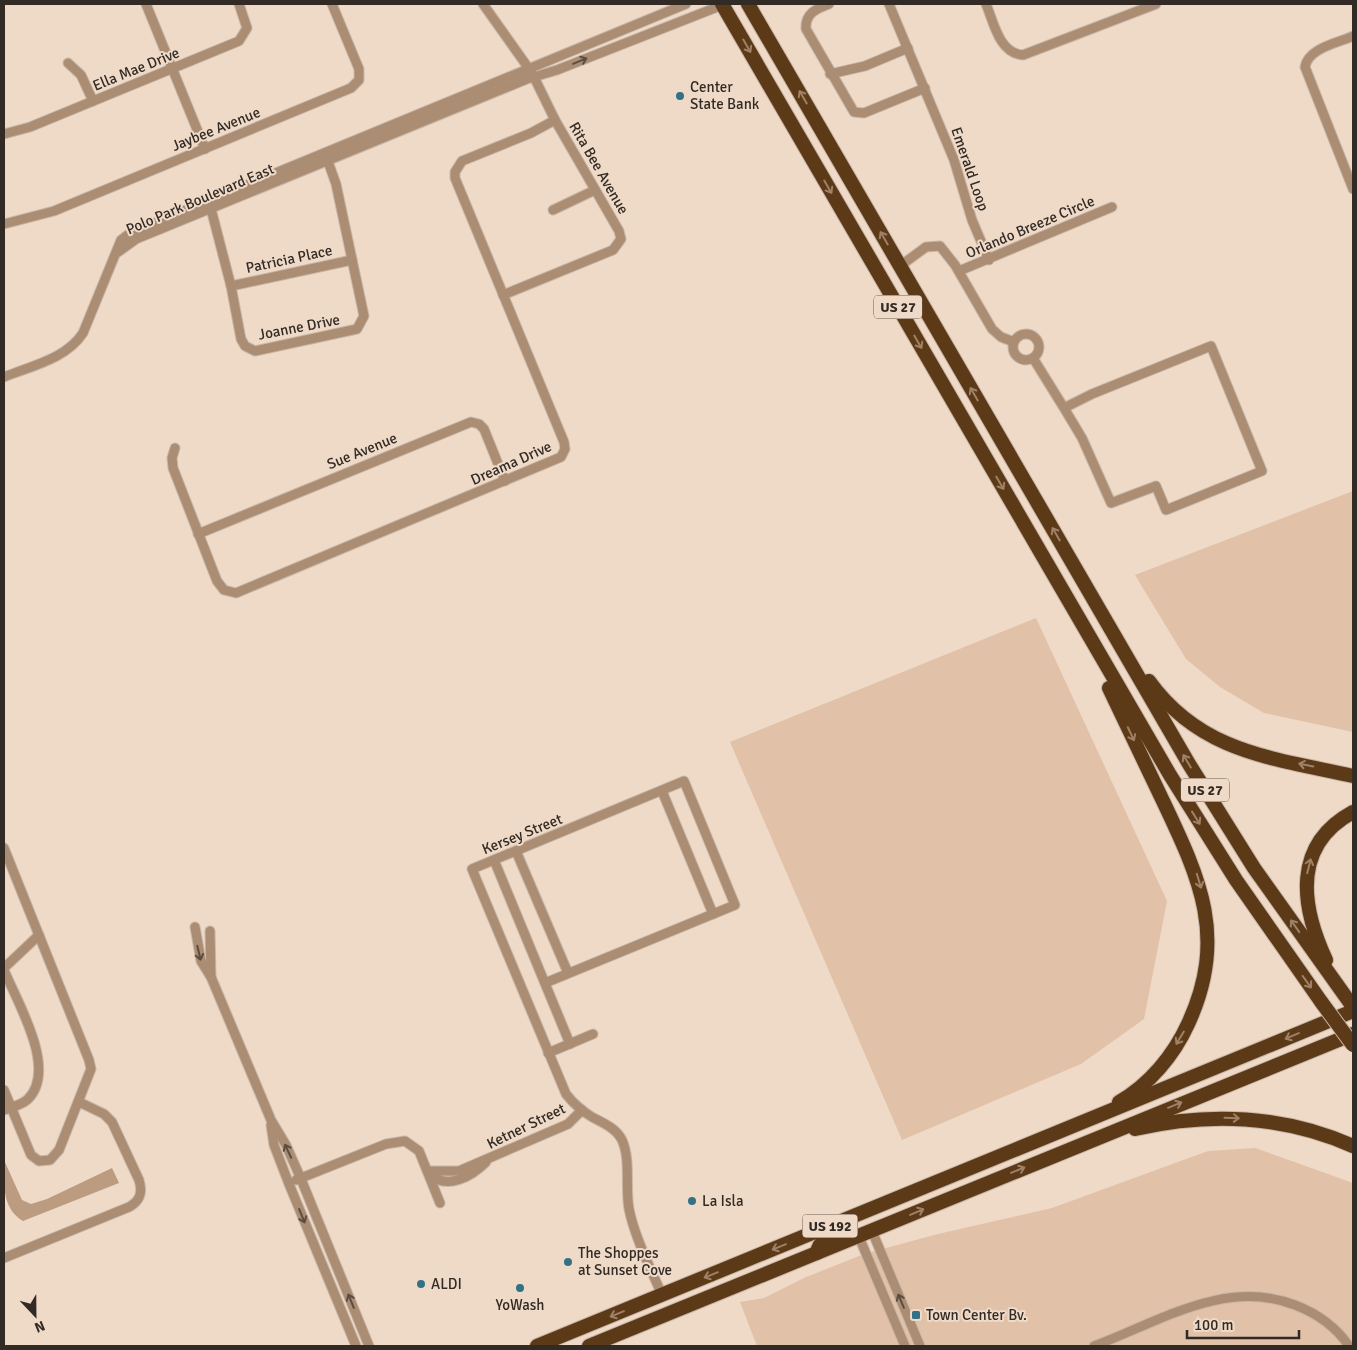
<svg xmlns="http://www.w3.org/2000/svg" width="1357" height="1350" viewBox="0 0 1357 1350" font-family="Signika,sans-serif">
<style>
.green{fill:#e1c1a7}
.water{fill:#bc9c80}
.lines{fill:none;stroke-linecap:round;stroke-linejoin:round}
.minor-casing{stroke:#c9b7a7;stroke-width:11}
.highway-casing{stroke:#c9b7a7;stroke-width:16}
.minor{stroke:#ab8d74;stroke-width:9}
.highway{stroke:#5c3917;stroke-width:14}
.highway-bridge-casing{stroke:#c9b7a7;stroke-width:16;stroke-linecap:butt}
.highway-bridge{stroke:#5c3917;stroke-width:14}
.oneway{stroke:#9e8167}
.oneway2{stroke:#5c4d40}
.poi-dot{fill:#327186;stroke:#efdac8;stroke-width:2}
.labels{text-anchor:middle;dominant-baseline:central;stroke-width:4;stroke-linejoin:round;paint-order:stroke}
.shield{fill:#efdac8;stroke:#6b5f55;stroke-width:1}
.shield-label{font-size:14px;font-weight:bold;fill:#322a24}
.street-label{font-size:15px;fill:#322a24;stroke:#efdac8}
.poi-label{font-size:15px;fill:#322a24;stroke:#efdac8;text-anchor:start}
</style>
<rect width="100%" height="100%" fill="#efdac8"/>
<!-- green -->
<g class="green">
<path d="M1353 491V732L1264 713 1220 687 1186 659 1135 575Z"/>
<path d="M1036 618 1167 901 1144 1019 1081 1064 902 1140 730 742Z"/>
<path d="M1255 1148 1353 1183V1346H757L740 1302 764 1298 804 1278 864 1254 938 1234 1052 1208 1208 1151Z"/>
</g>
<!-- water -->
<path class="water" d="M4 1160 22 1200 31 1204 47 1199 112 1168 119 1183 23 1221C1 1208 4 1182 4 1160Z"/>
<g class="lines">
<!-- minor casing -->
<g class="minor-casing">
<g id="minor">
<path d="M146 4 205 149"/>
<path d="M483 4 532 73 555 120 619 231 621 239 613 250 503 295"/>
<path d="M829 4C816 9 805 13 806 29L854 112 864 113 925 88"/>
<path d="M889 4 954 160 972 220 989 260"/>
<path d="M986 4C994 23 999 53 1023 55L1156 4"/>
<path d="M1353 36C1338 43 1308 48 1305 67L1353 189"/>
<path d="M68 63 81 75 93 101"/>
<path d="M830 74 865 66 908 48"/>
<path d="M4 134 30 127 239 41 247 28 239 4"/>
<path d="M210 205 231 286 241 339 245 346 255 351 357 329 364 316 336 184 326 156"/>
<path d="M553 210 595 190"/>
<path d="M4 224 54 211 351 88 359 80V69L332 4"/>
<path d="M118 252 136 239 527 79 557 70 725 4"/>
<path d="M900 266 926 247 940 246 955 265 992 329 1001 337 1014 342"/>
<path d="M959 271 1112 207"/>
<path d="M231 286 352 260"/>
<circle cx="1026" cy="347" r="13"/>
<path d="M1033 358 1064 408 1092 394 1211 346 1262 471 1166 510 1156 486 1111 503 1082 438 1064 408"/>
<path d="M4 377C31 366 66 359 83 333L121 240 130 233 686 4"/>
<path d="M175 448 172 458 173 468 217 581 224 590 236 593 561 457 565 449 564 442 455 178V172L462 161 531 133 555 120"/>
<path d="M198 534 471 422 479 424 484 429 505 481"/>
<path d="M662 791 713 914"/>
<path d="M4 848 89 1060 91 1069 59 1150 50 1160 39 1161 31 1155 4 1090"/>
<path d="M516 851 568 973"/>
<path d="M494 860 570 1044"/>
<path d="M195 927 201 961 211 977 271 1120 286 1145 301 1179 369 1346"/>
<path d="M210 931 211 977"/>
<path d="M4 968 39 935"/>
<path d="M4 970C17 1002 58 1069 28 1099 22 1105 12 1107 4 1110"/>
<path d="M545 983 735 905 684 781 472 869 566 1094C573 1103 582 1111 592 1117 603 1123 616 1128 622 1140 631 1160 625 1187 629 1209 635 1238 650 1267 662 1295"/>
<path d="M548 1053 593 1034"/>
<path d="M271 1125 274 1145 289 1184 356 1346"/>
<path d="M428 1171H459L568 1124 582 1110"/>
<path d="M430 1173C446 1192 473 1175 486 1162"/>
<path d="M296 1180 386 1144 405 1141 419 1151 440 1203"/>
<path d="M872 1231 920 1346"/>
<path d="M859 1237 905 1346"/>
<path d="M4 1258 129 1207C140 1201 143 1193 139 1180L112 1122 104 1114 79 1102"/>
<path d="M1094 1346C1159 1322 1225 1278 1295 1305 1316 1313 1336 1327 1349 1346"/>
</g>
</g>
<!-- highway casing -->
<g class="highway-casing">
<g id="highway">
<path d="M722 4 1170 775 1236 880 1322 1003"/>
<path d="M748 4 1189 764 1254 868 1353 1007"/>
<path d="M1149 681C1201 753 1273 758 1353 776"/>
<path d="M1109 688C1127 725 1145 763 1163 801 1200 879 1228 938 1188 1024 1174 1055 1149 1085 1119 1102"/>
<path d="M1326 960C1301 906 1292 845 1353 812"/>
<path d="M1135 1129C1208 1112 1284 1115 1353 1146"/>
<path d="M817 1253C819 1238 833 1236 845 1230"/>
<path d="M537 1346 1353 1011"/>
<path d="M589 1346 1353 1034"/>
</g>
</g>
<!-- minor -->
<use href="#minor" class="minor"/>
<!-- highway -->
<use href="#highway" class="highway"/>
<!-- highway-bridge casing -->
<g class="highway-bridge-casing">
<path id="highway-bridge" d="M1322 1003 1353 1045"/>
</g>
<!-- highway-bridge -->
<use href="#highway-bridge" class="highway-bridge"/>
</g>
<!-- one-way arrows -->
<defs><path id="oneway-shaft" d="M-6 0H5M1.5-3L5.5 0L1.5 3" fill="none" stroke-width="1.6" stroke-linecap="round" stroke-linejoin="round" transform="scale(1.25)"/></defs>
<g class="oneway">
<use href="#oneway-shaft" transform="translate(747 46) rotate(60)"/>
<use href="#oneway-shaft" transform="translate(803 97) rotate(-120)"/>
<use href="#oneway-shaft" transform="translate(828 187) rotate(60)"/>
<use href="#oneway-shaft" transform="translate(884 238) rotate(-120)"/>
<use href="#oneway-shaft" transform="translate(918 342) rotate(60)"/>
<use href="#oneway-shaft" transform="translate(974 394) rotate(-120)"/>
<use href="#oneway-shaft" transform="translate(1000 483) rotate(60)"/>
<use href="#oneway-shaft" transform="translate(1056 534) rotate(-120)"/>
<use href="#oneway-shaft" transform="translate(1131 734) rotate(65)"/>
<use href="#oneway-shaft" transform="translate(1187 761) rotate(-121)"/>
<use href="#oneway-shaft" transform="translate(1306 765) rotate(-168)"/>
<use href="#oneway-shaft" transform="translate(1196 818) rotate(58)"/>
<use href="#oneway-shaft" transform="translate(1309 866) rotate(-76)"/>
<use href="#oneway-shaft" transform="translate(1199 881) rotate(73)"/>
<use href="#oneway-shaft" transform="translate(1295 926) rotate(-125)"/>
<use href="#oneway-shaft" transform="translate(1307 982) rotate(54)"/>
<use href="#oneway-shaft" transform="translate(1292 1036) rotate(157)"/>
<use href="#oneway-shaft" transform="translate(1180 1038) rotate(121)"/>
<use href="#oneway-shaft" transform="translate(1175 1105) rotate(-22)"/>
<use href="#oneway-shaft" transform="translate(1232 1118) rotate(2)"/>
<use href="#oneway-shaft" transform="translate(1018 1170) rotate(-22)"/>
<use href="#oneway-shaft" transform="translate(917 1212) rotate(-23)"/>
<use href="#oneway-shaft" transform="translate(779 1247) rotate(158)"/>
<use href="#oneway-shaft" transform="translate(711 1275) rotate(158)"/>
<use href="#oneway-shaft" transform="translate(617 1314) rotate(158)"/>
</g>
<g class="oneway2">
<use href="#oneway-shaft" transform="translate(580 61) rotate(-22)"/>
<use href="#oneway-shaft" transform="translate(199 953) rotate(77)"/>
<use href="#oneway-shaft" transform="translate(288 1151) rotate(-115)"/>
<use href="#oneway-shaft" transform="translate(302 1216) rotate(68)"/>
<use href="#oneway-shaft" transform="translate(351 1301) rotate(-112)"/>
<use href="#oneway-shaft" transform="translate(901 1301) rotate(-113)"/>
</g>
<!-- markers -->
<g class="poi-dot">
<circle cx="680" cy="96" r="5"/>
<circle cx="692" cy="1201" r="5"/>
<circle cx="568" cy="1262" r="5"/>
<circle cx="421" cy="1284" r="5"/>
<circle cx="520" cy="1288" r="5"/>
<rect x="911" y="1310" width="10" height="10" rx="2.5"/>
</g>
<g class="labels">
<!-- shield labels -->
<g class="shield">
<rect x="874" y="295.5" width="48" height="23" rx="4"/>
<rect x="1181" y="778.5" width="48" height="23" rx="4"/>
<rect x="802.5" y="1214.5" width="55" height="23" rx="4"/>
</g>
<g class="shield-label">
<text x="898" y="307">US 27</text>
<text x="1205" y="790">US 27</text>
<text x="830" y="1226">US 192</text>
</g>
<!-- street labels -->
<g class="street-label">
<text transform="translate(136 69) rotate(-22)">Ella Mae Drive</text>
<text transform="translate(216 129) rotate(-22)">Jaybee Avenue</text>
<text transform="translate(599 168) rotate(60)">Rita Bee Avenue</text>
<text transform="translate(970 169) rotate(71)">Emerald Loop</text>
<text transform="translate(200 199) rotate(-23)">Polo Park Boulevard East</text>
<text transform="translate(1030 227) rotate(-23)">Orlando Breeze Circle</text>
<text transform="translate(289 259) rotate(-12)">Patricia Place</text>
<text transform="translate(299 327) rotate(-11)">Joanne Drive</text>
<text transform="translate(362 451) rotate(-22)">Sue Avenue</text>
<text transform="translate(511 463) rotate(-24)">Dreama Drive</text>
<text transform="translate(522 834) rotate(-22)">Kersey Street</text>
<text transform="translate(526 1126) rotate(-26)">Ketner Street</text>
</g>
<!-- poi labels -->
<g class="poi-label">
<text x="690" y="87">Center<tspan x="690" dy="17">State Bank</tspan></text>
<text x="702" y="1201">La Isla</text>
<text x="578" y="1253">The Shoppes<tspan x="578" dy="17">at Sunset Cove</tspan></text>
<text x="431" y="1284">ALDI</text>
<text x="520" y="1305" text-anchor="middle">YoWash</text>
<text x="926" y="1315">Town Center Bv.</text>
</g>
</g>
<!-- border -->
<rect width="1357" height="1350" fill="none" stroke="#322a24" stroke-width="10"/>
<!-- north arrow -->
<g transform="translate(35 1315) rotate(158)" stroke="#efdac8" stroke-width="4" paint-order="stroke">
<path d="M0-4L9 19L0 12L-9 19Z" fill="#322a24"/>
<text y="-8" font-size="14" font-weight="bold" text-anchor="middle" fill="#322a24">N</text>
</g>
<!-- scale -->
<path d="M1187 1330v8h112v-8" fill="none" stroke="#322a24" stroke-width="2.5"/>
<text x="1194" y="1330" font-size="15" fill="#322a24" stroke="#efdac8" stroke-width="4" paint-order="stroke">100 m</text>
</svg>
